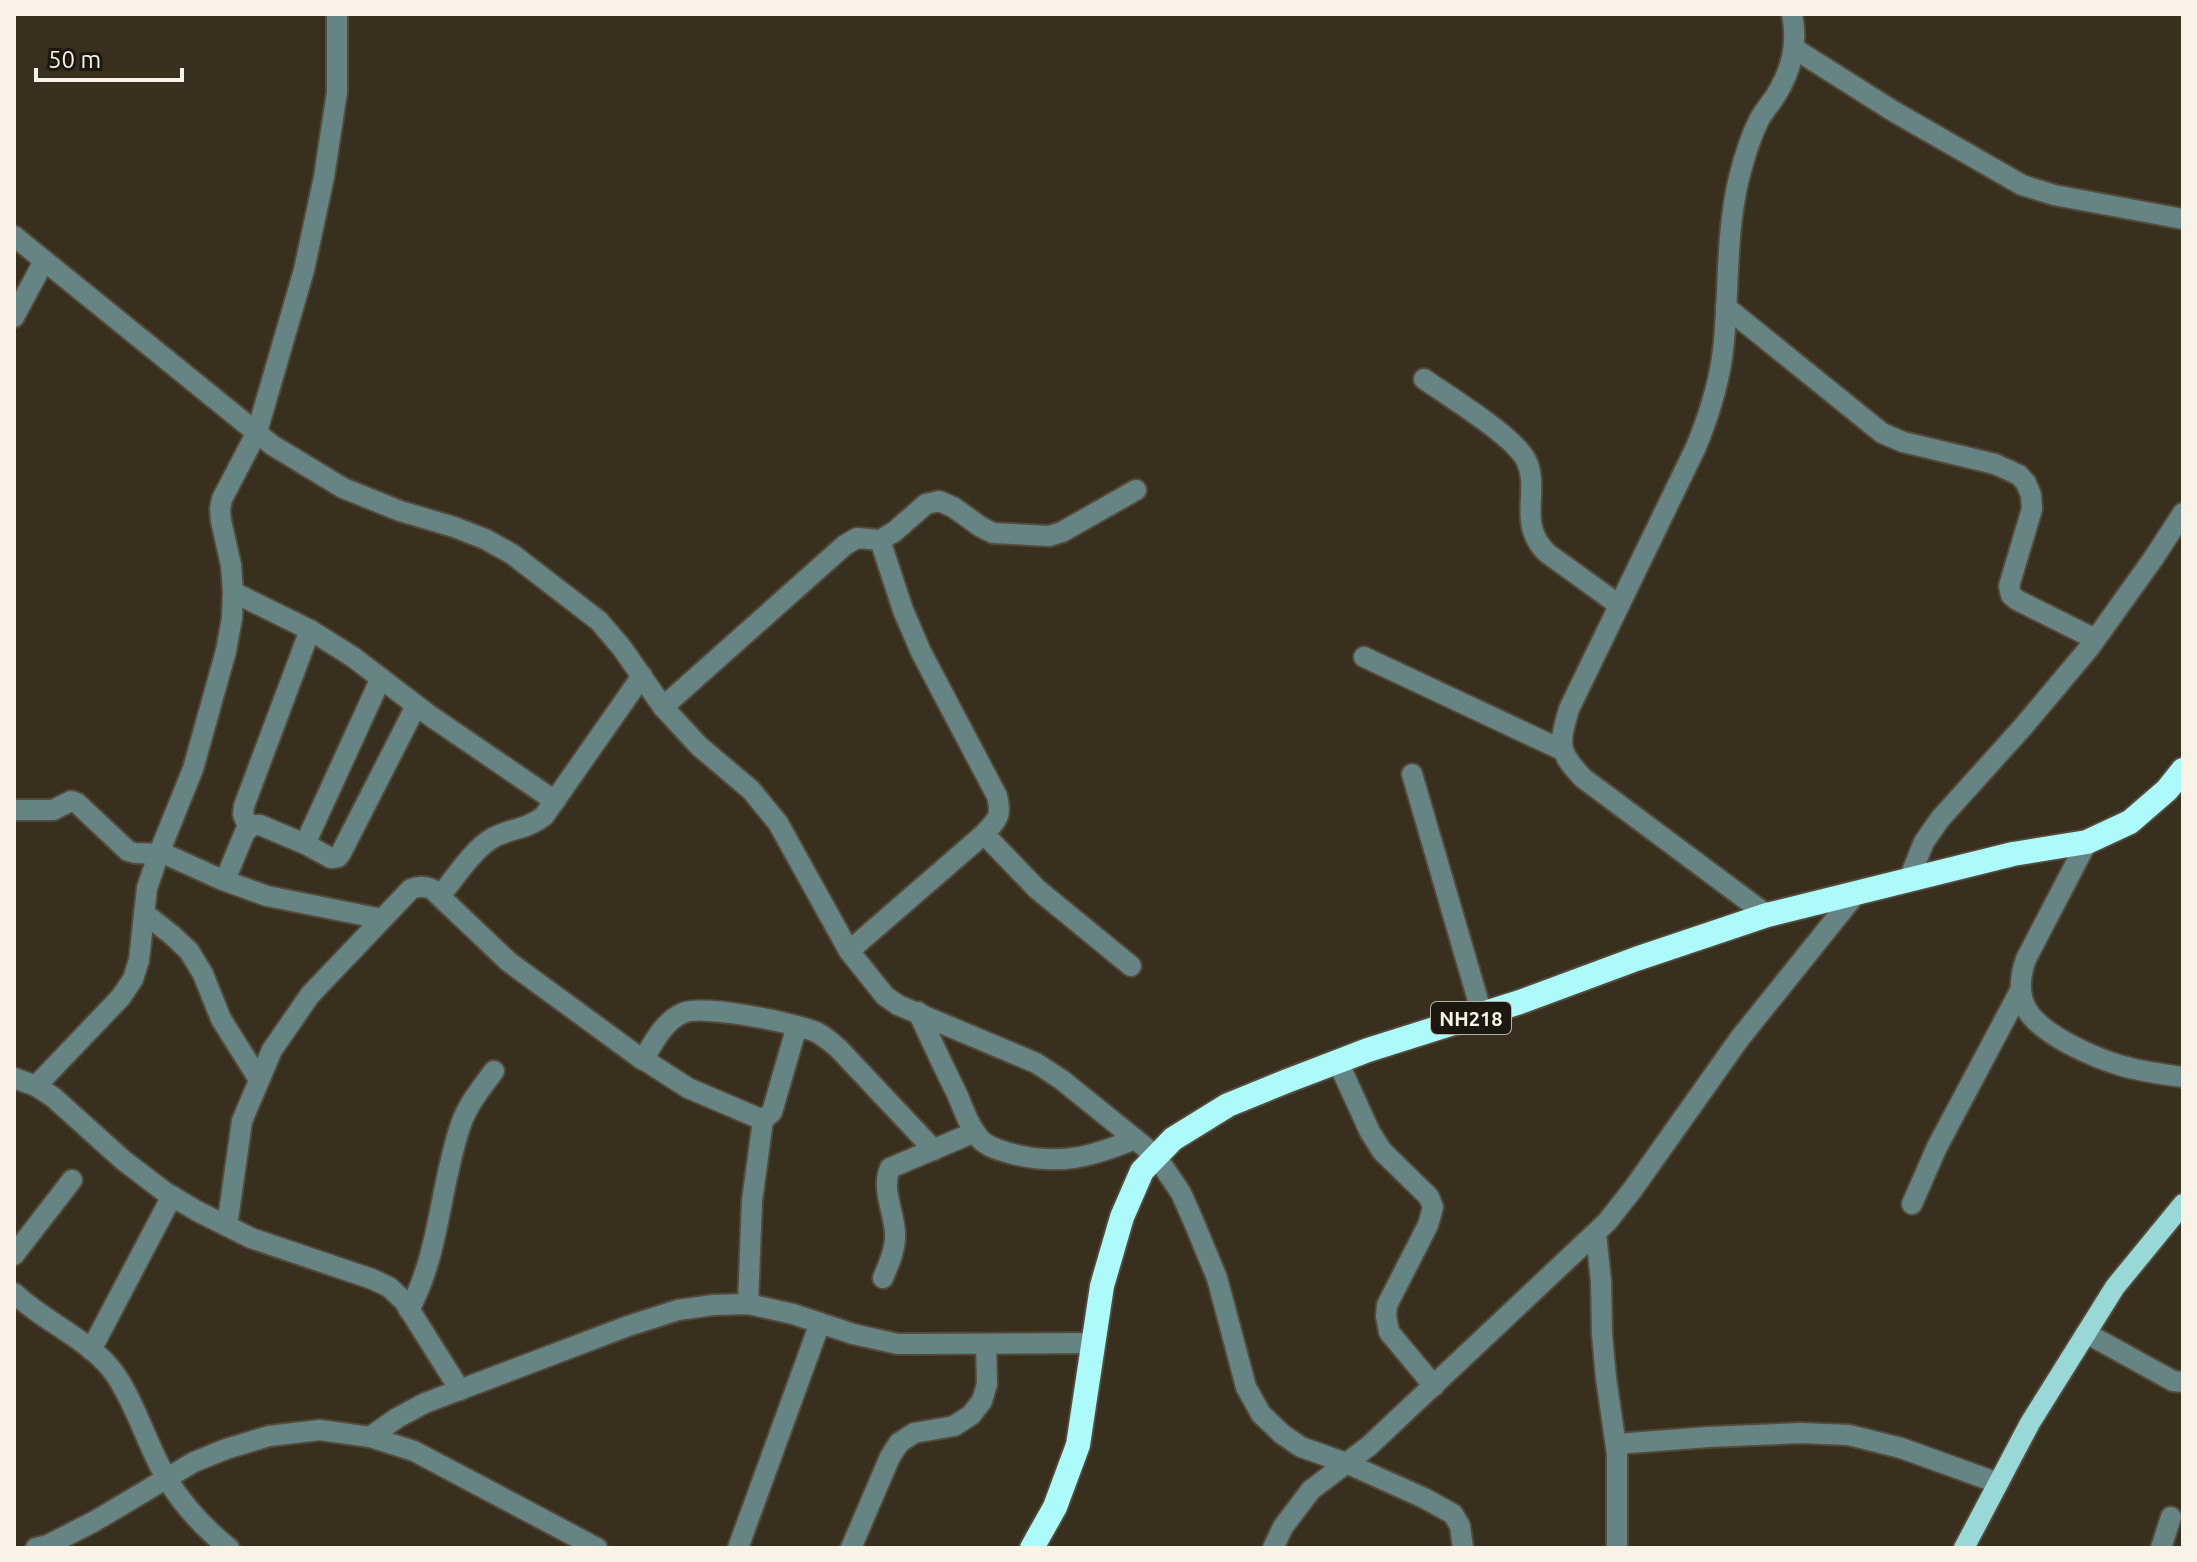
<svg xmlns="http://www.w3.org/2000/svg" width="2197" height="1562" viewBox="0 0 2197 1562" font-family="Ubuntu,sans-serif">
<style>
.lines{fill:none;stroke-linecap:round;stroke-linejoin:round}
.minor-casing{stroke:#544a3a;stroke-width:24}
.major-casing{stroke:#544a3a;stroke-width:24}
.highway-casing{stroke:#544a3a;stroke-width:28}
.minor{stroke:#668484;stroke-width:20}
.major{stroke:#98d9d7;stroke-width:20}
.highway{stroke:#acfaf9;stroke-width:24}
.labels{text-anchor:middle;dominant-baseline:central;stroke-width:8;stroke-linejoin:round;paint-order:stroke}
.shield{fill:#1c1810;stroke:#b6b1a6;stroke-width:2}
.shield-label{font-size:20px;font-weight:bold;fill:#f8f2e7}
</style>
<rect width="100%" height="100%" fill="#392f1e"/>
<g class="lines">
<!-- minor casing -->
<g class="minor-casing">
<g id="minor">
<path d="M1795 49 1893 111 2022 185 2054 195 2183 219"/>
<path d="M14 236 272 445 343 488 400 511 454 527 485 539 512 554 599 621 622 648 663 707 699 746 751 790 778 823 849 951 885 996 898 1005 1036 1063 1062 1080 1156 1156 1181 1193 1193 1220 1217 1278 1246 1387 1261 1414 1282 1434 1301 1447 1346 1463 1424 1498 1453 1514 1460 1526 1463 1548"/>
<path d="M1726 307 1882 433 1903 442 1995 464 2019 475 2026 483 2031 495 2032 509 2009 586 2011 595 2017 600 2095 639"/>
<path d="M14 317 44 261"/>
<path d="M1424 379C1448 396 1514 436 1526 460 1541 490 1516 523 1547 553L1619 605"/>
<path d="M233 592 310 630 244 806 243 814 248 827"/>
<path d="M310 630 353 657 429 715 555 801"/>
<path d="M1364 657 1562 750"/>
<path d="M663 707 845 545 857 538 880 540 894 532 926 504 939 501 953 507 981 527 993 533 1049 536 1062 532 1136 490"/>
<path d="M1412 774 1482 1014"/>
<path d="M14 810H53L71 801 77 803 128 851 135 853 165 854 220 879 267 896 382 919"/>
<path d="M984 834 1037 889 1131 966"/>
<path d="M2087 842 2026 959C2010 1004 2032 1024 2069 1044 2111 1066 2136 1071 2183 1077"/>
<path d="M305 844 331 858 338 857 341 853 416 706"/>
<path d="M1909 879 1924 842 1940 819 2022 728 2090 647 2153 559 2183 513"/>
<path d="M225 880 245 832 253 825H260L305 844 381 678"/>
<path d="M440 896C454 879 472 851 491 839 508 828 525 831 544 816L642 676"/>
<path d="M144 913 172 935 189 951 203 974 221 1019 258 1078"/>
<path d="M1767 915 1583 778C1557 751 1559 744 1569 709L1696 447C1710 413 1721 378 1724 341 1729 287 1726 231 1739 178 1744 158 1750 138 1759 120 1764 111 1771 103 1776 95 1792 69 1798 44 1792 14"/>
<path d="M849 951 984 834C998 819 1002 816 997 796L921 652 903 610 880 540"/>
<path d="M918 1012C931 1040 944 1068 958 1096 964 1111 970 1128 981 1140 988 1147 999 1150 1009 1153 1058 1166 1089 1158 1135 1139"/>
<path d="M643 1059 688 1088 763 1120 772 1112 797 1026"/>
<path d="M1338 1062 1370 1132 1382 1151 1429 1197 1433 1207 1428 1225 1387 1305 1386 1316 1389 1332 1434 1386"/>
<path d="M14 1078 36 1086 53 1097 123 1160 165 1192 197 1211 251 1238 372 1279 389 1287 404 1301 460 1390"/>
<path d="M36 1086 121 997 133 979 139 960 147 888 159 853 193 769 226 651 232 618 233 592 231 565 221 521 220 509 222 499 257 432 304 270 324 177 337 92V14"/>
<path d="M1912 1204 1937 1147 2021 989"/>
<path d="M227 1226 242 1121 272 1050 310 995 411 889C419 886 424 886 432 889L509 962 643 1060C653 1043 664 1021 683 1013 703 1004 797 1023 818 1033 825 1037 832 1043 838 1048L934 1150"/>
<path d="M1596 1233 1601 1281 1602 1334 1606 1378 1617 1454V1548"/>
<path d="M14 1255 72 1180"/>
<path d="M883 1278C889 1264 896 1248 895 1233 894 1211 881 1189 890 1168L975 1132"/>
<path d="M14 1293C44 1322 91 1340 115 1374 137 1406 147 1446 167 1479 183 1505 205 1529 229 1548"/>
<path d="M748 1304 752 1201 763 1120"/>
<path d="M409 1310C440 1253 440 1184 461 1124 468 1104 482 1087 494 1071"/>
<path d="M2086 1333 2173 1381 2183 1382"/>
<path d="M91 1350 172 1196"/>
<path d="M370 1437 397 1418 425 1403 628 1326 678 1310 713 1305 748 1304 793 1314 853 1334 898 1344 1094 1343"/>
<path d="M1616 1444 1708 1437 1801 1433 1849 1435 1901 1448 1998 1483"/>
<path d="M36 1548 48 1545 95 1521 194 1462 226 1449 269 1436 320 1430 370 1437 414 1451 597 1548"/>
<path d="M738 1548 820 1323"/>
<path d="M851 1548 890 1457 899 1443 914 1433 954 1426 971 1415 982 1401 987 1384 986 1344"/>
<path d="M1273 1548 1283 1527 1311 1490 1369 1446 1607 1222 1633 1189 1740 1038 1858 891"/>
<path d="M2161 1548 2171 1517"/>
</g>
</g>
<!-- major casing -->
<g class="major-casing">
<path id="major" d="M1964 1548 2030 1423 2115 1287 2183 1204"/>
</g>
<!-- highway casing -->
<g class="highway-casing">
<path id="highway" d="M1032 1548 1055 1507 1078 1445 1102 1286 1122 1217 1142 1171 1173 1139 1228 1105 1287 1081 1368 1050 1520 1002 1636 959 1767 915 2013 854 2087 842 2130 822 2167 790 2183 770"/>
</g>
<!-- minor -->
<use href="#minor" class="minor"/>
<!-- major -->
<use href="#major" class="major"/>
<!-- highway -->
<use href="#highway" class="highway"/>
</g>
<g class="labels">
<!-- shield labels -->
<rect class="shield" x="1431" y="1002" width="80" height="32" rx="6"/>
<g class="shield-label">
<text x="1471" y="1018">NH218</text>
</g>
</g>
<!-- border -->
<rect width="2197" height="1562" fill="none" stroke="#f8f2e7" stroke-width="32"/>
<!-- scale -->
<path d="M36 68v12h146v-12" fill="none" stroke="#f8f2e7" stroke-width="4"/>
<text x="48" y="68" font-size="24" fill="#f8f2e7" stroke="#1c1810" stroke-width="6" paint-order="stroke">50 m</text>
</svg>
